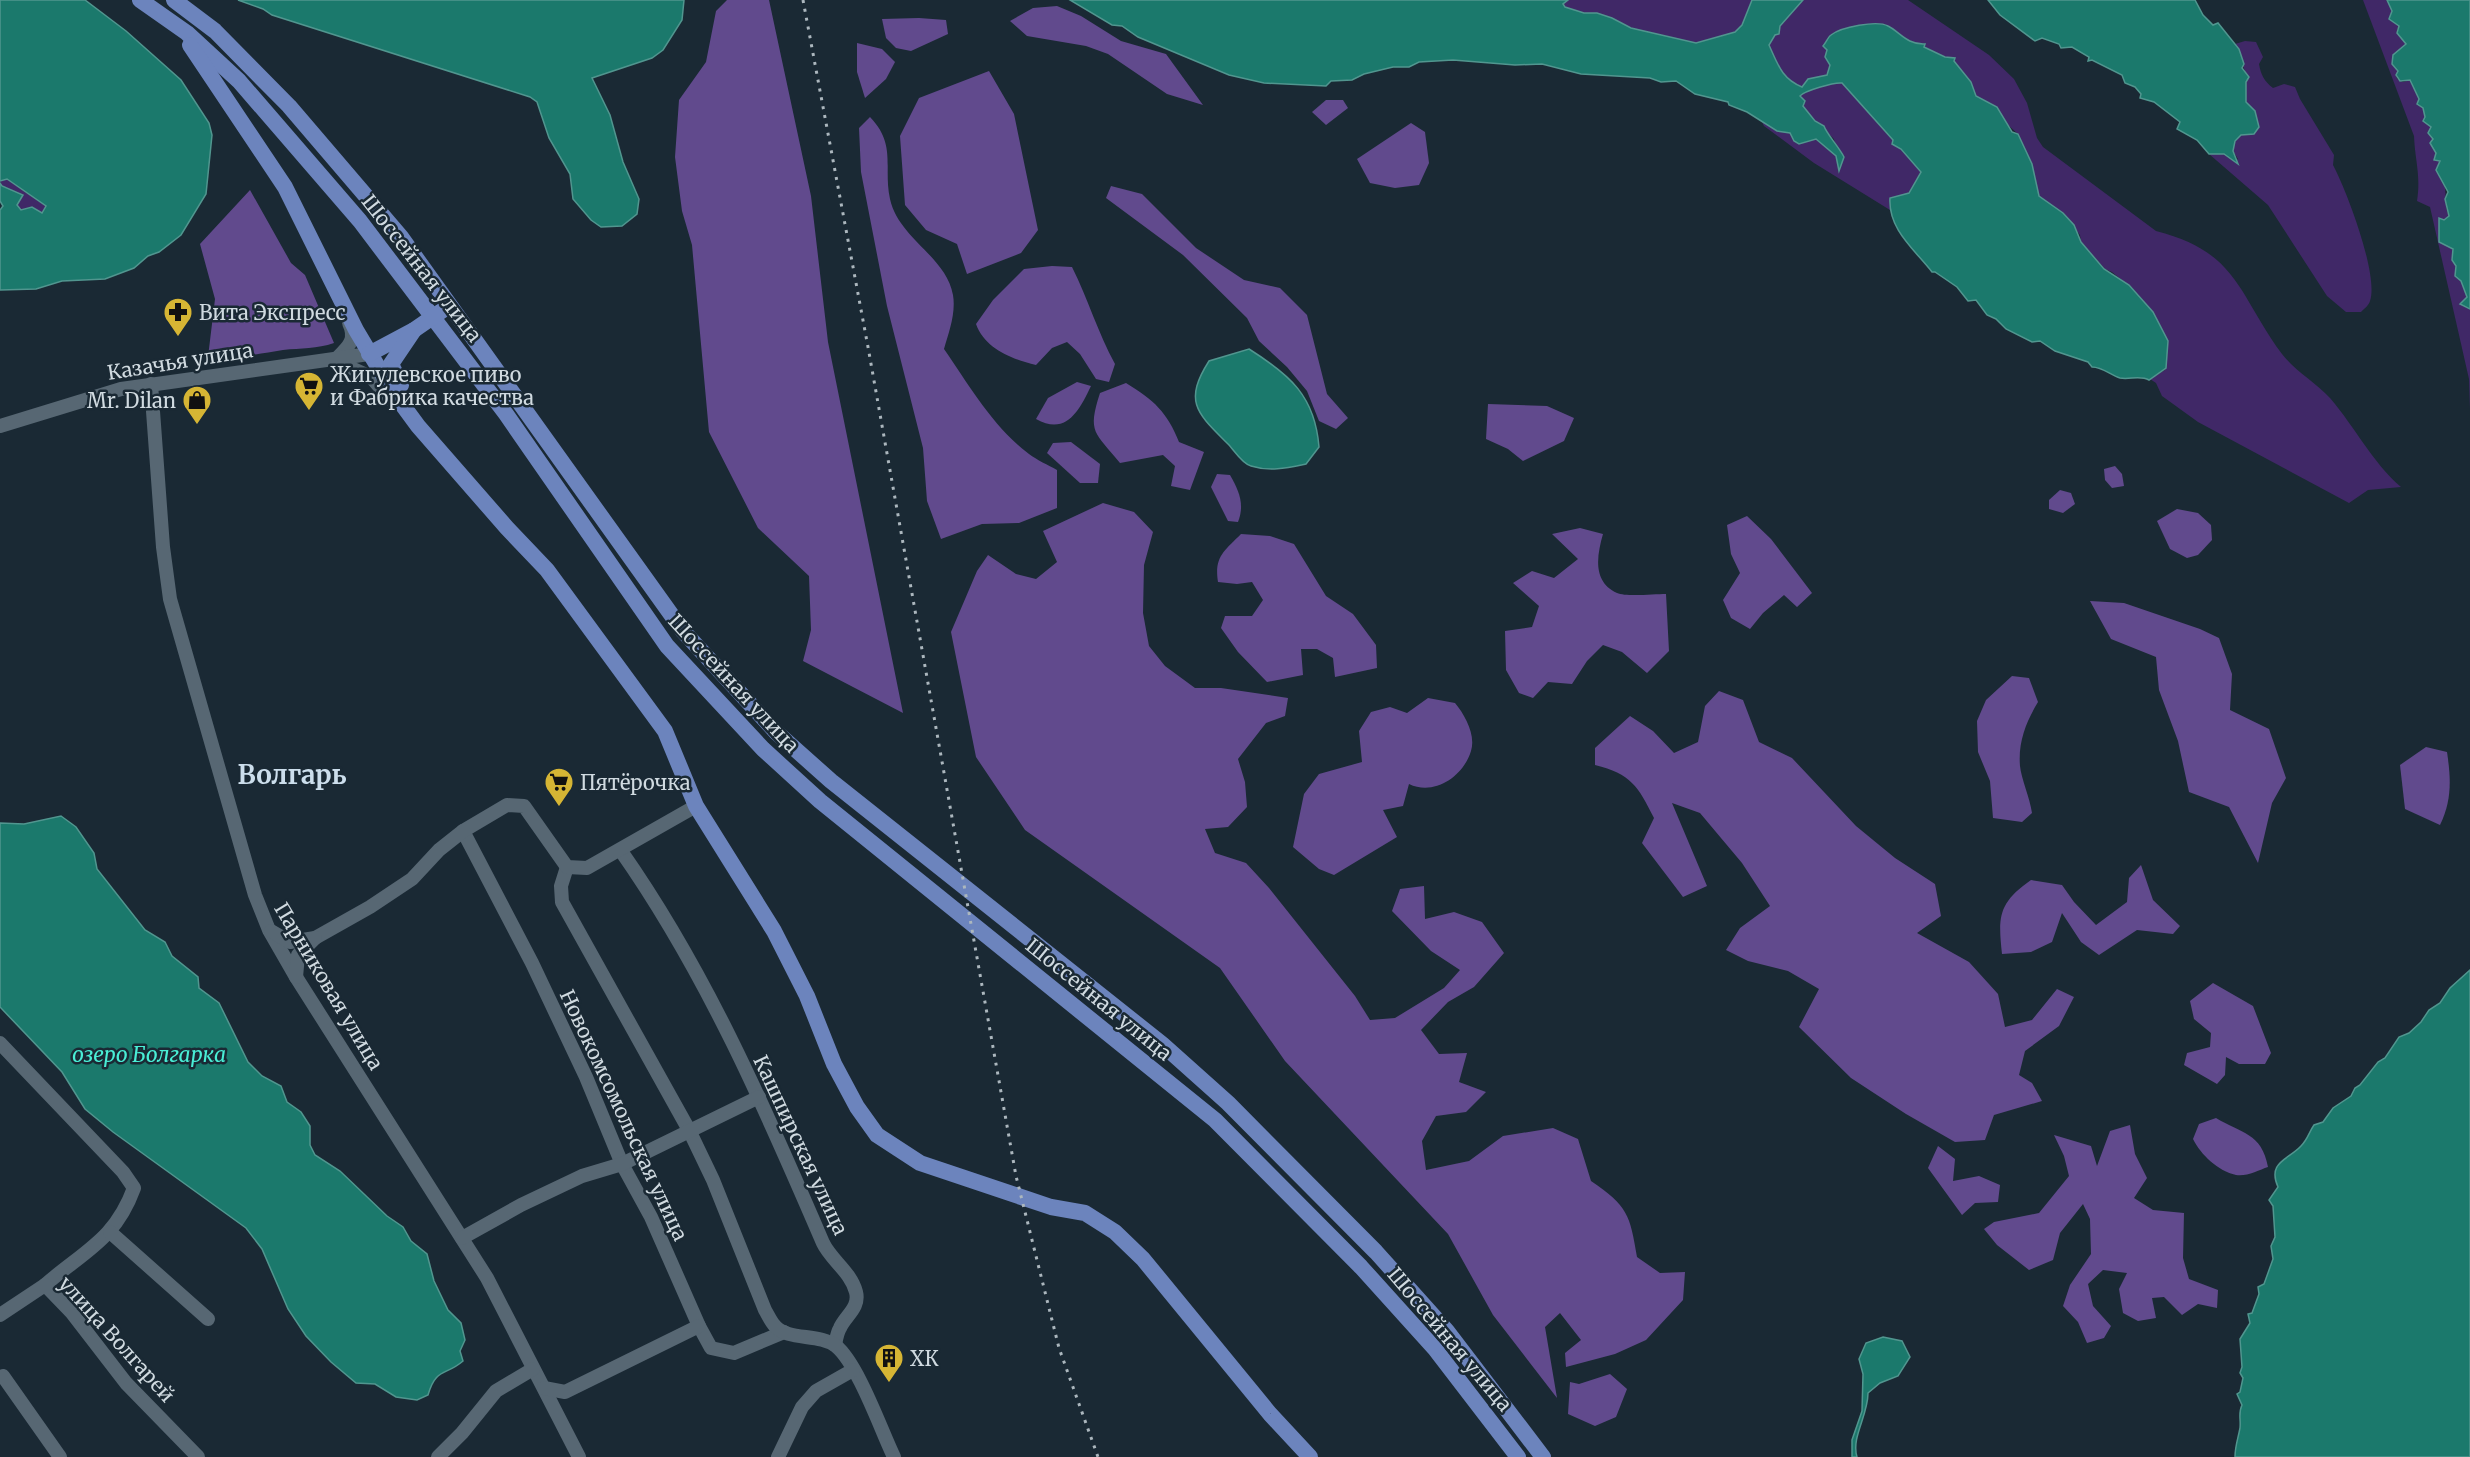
<svg xmlns="http://www.w3.org/2000/svg" width="2470" height="1457" viewBox="0 0 2470 1457" font-family="Merriweather,serif">
<style>
.green{fill:#402867}
.forest{fill:#614a8d}
.water{fill:#1b796c;stroke:#51968f;stroke-width:1.5}
.lines{fill:none;stroke-linecap:round;stroke-linejoin:round}
.minor{stroke:#576773;stroke-width:14}
.major{stroke:#6c84bd;stroke-width:16}
.rail{stroke:#acb7be;stroke-width:3;stroke-dasharray:3 6;stroke-linecap:butt}
.labels{text-anchor:middle;dominant-baseline:central;stroke-width:5;stroke-linejoin:round;paint-order:stroke}
.street-label{font-size:20px;fill:#d0dae0;stroke:#1a2934}
.poi-label{font-size:20px;fill:#d0dae0;stroke:#1a2934;text-anchor:start}
.water-label{font-size:21px;font-style:italic;fill:#49eed6;stroke:#1a2934}
.district-label{font-size:26px;font-weight:bold;fill:#ccdeec;stroke:#1a2934}
</style>
<rect width="100%" height="100%" fill="#1a2934"/>
<!-- green -->
<g class="green">
<path d="M1568 0H1752L1743 25 1735 32 1696 43 1631 28 1612 18 1597 13H1584L1565 7 1563 4Z"/>
<path d="M1803 0H1908L1989 55 2014 79 2027 103 2037 138 2043 147 2156 231C2239 252 2238 295 2282 354 2295 371 2315 382 2330 398 2355 427 2372 462 2401 487L2368 490 2349 503 2198 422 2162 396 2156 383 2150 379 2165 370 2168 341 2153 312 2134 290 2112 272 2105 269 2081 242 2080 235 2066 217 2039 196 2032 164 2018 134 1976 96 1971 82 1956 63 1917 43 1902 38 1882 25H1860L1832 34C1827 52 1832 60 1827 75L1808 80 1802 87C1783 81 1776 64 1769 45L1780 26Z"/>
<path d="M2363 0H2387L2399 26 2397 30 2406 44 2393 55V64L2398 71 2396 75 2397 79 2403 82 2410 80C2417 90 2425 113 2430 126 2434 135 2432 144 2436 154L2434 160H2440L2436 170C2451 184 2442 202 2449 216L2444 220 2439 218V241L2453 248 2452 261 2456 265 2455 276 2461 281 2467 297 2463 301V306L2470 309V409L2469 379 2430 207 2417 201C2421 175 2415 161 2414 136Z"/>
<path d="M2245 41 2256 42 2263 57 2259 64C2261 75 2264 81 2273 88L2284 84 2295 87 2300 99 2334 155 2333 165C2346 189 2379 275 2370 301 2369 305 2364 309 2361 312H2346L2327 296 2268 205 2209 154H2224L2233 161 2238 159 2233 151 2235 141 2241 135H2250L2255 115 2246 102 2245 71 2235 44Z"/>
<path d="M1836 82 1842 83 1921 172 1909 193 1890 200V210L1814 163 1764 126 1762 122 1777 130 1791 133 1794 141 1816 139 1836 156 1839 171 1834 139 1815 121 1803 106 1805 101 1800 96 1803 92Z"/>
<path d="M7 179 46 206 42 213 21 210 16 205 23 195 2 186 0 181Z"/>
</g>
<!-- forest -->
<g class="forest">
<path d="M727 0H769L811 196 828 342 903 713 803 661 811 630 809 576 758 528 709 432 692 245 682 211 675 157 679 100 706 62 716 11Z"/>
<path d="M1057 6 1081 16 1121 41 1166 54 1203 105 1167 94 1108 54 1086 46 1027 36 1010 21 1033 8Z"/>
<path d="M919 18 946 20 948 34 911 51 896 48 886 38 882 19Z"/>
<path d="M857 43 882 49 895 62 886 79 865 98 857 72Z"/>
<path d="M989 71 1014 114 1038 230 1021 253 967 274 957 244 926 230 905 205 900 136 919 98Z"/>
<path d="M1326 100H1343L1348 108 1326 125 1312 112Z"/>
<path d="M870 117C897 145 883 167 890 199 899 239 946 256 953 295 956 313 949 332 944 349 969 385 993 427 1029 454 1037 460 1048 465 1057 470V508L1019 523 982 524 941 539 927 501 923 448 887 306 861 172 859 128Z"/>
<path d="M1411 123 1425 132 1429 163 1419 185 1395 188 1370 183 1357 159Z"/>
<path d="M1111 186 1142 194 1196 248 1244 280 1280 288 1307 315 1327 394 1348 418 1336 429 1319 421 1307 391 1287 367 1259 341 1247 318 1183 255 1106 198Z"/>
<path d="M250 190 291 263 305 275 334 343C317 349 301 348 283 350 257 354 235 359 208 357L215 299 200 244Z"/>
<path d="M1052 266 1072 267C1088 299 1098 333 1115 364L1109 382 1096 379 1080 354 1067 342 1052 348 1036 365C1012 359 985 349 976 324L993 300 1024 269Z"/>
<path d="M1077 382 1091 386C1079 411 1066 436 1036 419L1048 398Z"/>
<path d="M1126 383C1154 400 1167 412 1179 442L1204 452 1190 490 1171 486 1175 466 1163 455 1120 463C1095 432 1087 433 1100 393Z"/>
<path d="M1488 404 1547 406 1574 418 1564 441 1523 461 1508 449 1486 439Z"/>
<path d="M1071 442 1100 464 1098 483H1080L1047 453 1053 443Z"/>
<path d="M2115 466 2122 474 2124 486 2112 488 2105 480 2104 469Z"/>
<path d="M1217 474 1230 475C1239 491 1245 504 1238 522L1228 521 1211 487Z"/>
<path d="M2060 490 2071 493 2075 504 2063 513 2049 509V500Z"/>
<path d="M1103 503 1134 512 1153 532 1144 565 1143 613 1149 646 1165 666 1195 688H1221L1288 698 1285 716 1266 723 1238 759 1245 782 1247 807 1228 827 1205 829 1215 853 1246 863 1269 888 1355 996 1370 1020 1395 1018 1444 988 1460 970 1431 951 1392 911 1400 889 1424 886 1425 919 1454 912 1482 922 1504 953 1474 987 1448 1002 1421 1030 1439 1054 1467 1053 1459 1082 1486 1092 1466 1112 1436 1116 1422 1141 1426 1170 1469 1161 1503 1136 1553 1128 1578 1139 1591 1181C1628 1206 1630 1215 1637 1257L1660 1273 1685 1272 1683 1300 1646 1340 1615 1354 1566 1367 1565 1353 1581 1340 1560 1313 1545 1327 1557 1398 1493 1315 1448 1234 1285 1061 1220 968 1025 830 976 757 951 632 977 571 988 555 1016 574 1036 579 1057 562 1043 531Z"/>
<path d="M2177 509 2198 513 2211 525 2212 540 2198 555 2187 558 2170 549 2157 521Z"/>
<path d="M1747 516 1771 539 1812 593 1797 607 1784 595 1763 613 1750 629 1731 618 1723 600 1740 573 1731 554 1727 525Z"/>
<path d="M1580 528 1603 534C1597 555 1592 582 1617 593 1626 597 1654 594 1666 594L1669 651 1647 673 1622 652 1603 645 1587 661 1572 684 1548 682 1533 698 1519 693 1506 670 1505 631 1532 627 1539 606 1513 583 1532 571 1554 578 1578 559 1552 534Z"/>
<path d="M1241 534 1270 536 1294 544 1326 596 1353 614 1376 645 1377 668 1335 677 1333 658 1317 649H1301L1303 675 1267 682 1238 652 1221 628 1225 616H1252L1263 600 1252 582 1237 584 1218 582C1214 557 1224 551 1241 534Z"/>
<path d="M2090 601 2124 603 2200 629 2219 638 2232 674 2230 710 2269 729 2286 778 2272 803 2258 863 2229 807 2189 792 2178 741 2159 690 2156 657 2111 639Z"/>
<path d="M2012 676 2029 678 2038 702C2026 722 2018 742 2020 766 2021 778 2030 798 2032 813L2022 822 1993 818 1990 781 1978 752 1977 721 1986 700Z"/>
<path d="M1719 691 1743 700 1759 742 1792 758 1856 826 1895 858 1935 884 1941 916 1917 933 1969 962 1998 994 2005 1027 2032 1020 2057 989 2074 997 2059 1026 2025 1051 2019 1075 2032 1083 2042 1101 1994 1115 1985 1140 1955 1142 1906 1114 1851 1078 1799 1027 1819 989 1788 971 1748 961 1726 950 1740 928 1770 906 1742 863 1700 813 1672 803 1707 886 1683 897 1642 843 1654 818C1638 786 1631 774 1595 765V748L1630 716 1653 731 1674 753 1698 742 1705 706Z"/>
<path d="M1428 698 1455 703C1465 715 1476 735 1471 751 1463 777 1434 796 1409 784L1403 806 1383 810 1397 837 1334 875 1319 869 1293 847 1304 794 1319 774 1362 762 1359 731 1371 712 1390 707 1407 713Z"/>
<path d="M2426 747 2447 752C2451 779 2452 800 2440 825L2405 809 2400 765Z"/>
<path d="M2141 865 2153 900 2180 926 2173 934 2137 930 2099 955 2081 942 2062 913 2052 942 2031 952 2002 954C1998 917 1998 903 2031 880L2062 885 2074 902 2096 925 2127 902 2129 878Z"/>
<path d="M2213 983 2253 1006 2271 1053 2265 1064H2239L2226 1057 2225 1075 2217 1084 2184 1065 2187 1053 2210 1047 2211 1033 2194 1019 2190 1001Z"/>
<path d="M2216 1118C2241 1133 2262 1133 2268 1167 2259 1170 2246 1177 2236 1175 2218 1171 2201 1155 2193 1139L2199 1124Z"/>
<path d="M2130 1125 2135 1154 2147 1178 2134 1198 2153 1210 2184 1213 2183 1258 2189 1279 2218 1290 2217 1308 2198 1304 2182 1315 2164 1297 2152 1298 2156 1318 2138 1321 2123 1313 2119 1289 2127 1273 2103 1270 2088 1284 2093 1306 2111 1326 2104 1338 2087 1343 2078 1322 2063 1306 2070 1285 2091 1254 2090 1219 2083 1204 2060 1233 2053 1260 2029 1270 1997 1245 1984 1229 1994 1222 2039 1213 2069 1176 2064 1156 2054 1135 2091 1146 2097 1166 2110 1131Z"/>
<path d="M1938 1146 1955 1159 1953 1181 1979 1176 2000 1185 1998 1202 1975 1203 1962 1215 1928 1168Z"/>
<path d="M1610 1374 1627 1389 1616 1417 1595 1426 1568 1414 1570 1382 1579 1384Z"/>
</g>
<!-- water -->
<g class="water">
<path d="M0 0H85L126 31 181 80 209 123 212 135 206 194 181 235 159 252 148 256 134 268 105 279 62 281 36 289 0 290V210L3 206 0 201V183L2 186 23 195 17 205 21 210 32 207 42 213 46 206 7 179 0 181Z"/>
<path d="M238 0H684L682 20 663 50 652 58 592 78 610 115 623 162 639 199 637 214 622 226 601 227 591 220 573 199 570 174 549 138 537 102 530 97 272 15 263 9Z"/>
<path d="M1070 0H1568L1563 4 1565 7 1584 13H1597L1612 18 1631 28 1696 43 1735 32 1742 25 1752 0H1803L1780 26 1779 34 1775 35 1769 45C1778 65 1782 79 1802 87L1808 79 1827 75 1830 65 1825 57 1827 50 1823 46C1826 43 1828 37 1831 35 1841 27 1877 20 1888 26 1900 32 1907 45 1925 44L1924 47 1945 57 1955 58 1954 61 1971 82 1976 96 1997 107 2012 132 2018 134 2032 164 2039 196 2063 213 2074 225 2081 242 2104 269 2129 285 2153 312 2168 341 2166 368 2149 380C2140 375 2129 380 2120 378 2110 375 2103 367 2092 367L2088 362 2055 351 2040 341 2032 342 2006 329 1996 319 1987 315 1976 300 1968 301 1957 287 1935 272H1932C1914 249 1888 229 1890 198L1909 193 1921 172 1901 149 1892 144 1893 140 1842 83C1834 82 1804 91 1800 96L1805 101 1803 106 1815 121 1824 126C1826 133 1839 147 1844 157L1839 171 1836 156 1816 139 1799 144 1794 141 1790 133 1777 131 1747 112 1729 105 1728 102 1695 94 1676 81 1661 82 1650 78 1581 74 1542 64 1515 65 1453 60 1419 62 1409 67H1393L1364 74 1352 80 1331 81 1326 86 1264 83 1229 75 1138 37 1122 26 1112 25Z"/>
<path d="M1988 0H2195L2203 15 2213 25 2218 23 2239 49 2244 64 2242 68 2249 77 2246 82V102L2255 111 2259 127 2254 134 2241 135 2235 141 2233 151 2238 164 2224 154H2209L2197 140 2177 129 2180 122 2154 102 2140 98 2141 94 2135 87 2125 83 2122 75 2092 60 2088 61 2089 57 2072 47 2061 48 2059 44 2042 38 2035 41 2000 15Z"/>
<path d="M2387 0H2470V309L2460 304 2467 297 2461 281 2455 276 2456 266 2452 260 2453 249 2439 242V218L2444 220 2449 216 2445 199 2448 192 2436 170 2440 161 2434 160 2436 153 2430 143 2433 139 2428 133 2431 127 2423 121 2425 117 2423 108 2417 104 2419 99 2410 80 2400 81 2396 75 2398 71 2392 64 2393 55 2406 44 2397 33 2399 26 2389 19 2392 11Z"/>
<path d="M1249 349C1290 375 1315 396 1319 447L1306 464C1287 468 1270 472 1251 466 1242 464 1234 450 1228 444 1197 413 1183 402 1209 361Z"/>
<path d="M61 816 76 827 94 853 97 869 145 930 165 942 172 956 198 977 199 988 219 1003 248 1062 262 1076 281 1086 287 1102 301 1112 310 1126V1145L315 1155 340 1171 387 1216 403 1227 411 1241 427 1254 434 1281 448 1310 461 1323 465 1340 460 1351 463 1361C446 1376 436 1367 428 1395L417 1400 396 1397 375 1384 356 1383 331 1362 306 1336 288 1309 262 1249 246 1228 113 1132 85 1109 62 1072 0 1007V823L24 824Z"/>
<path d="M2470 970V1457H2235C2235 1446 2238 1439 2240 1428 2241 1419 2238 1413 2242 1405L2237 1394 2240 1392 2243 1378 2240 1373 2242 1367 2240 1339 2250 1323 2248 1314 2252 1313 2259 1294 2258 1287 2264 1284 2273 1259 2271 1246 2275 1237 2273 1206 2269 1200 2278 1187C2267 1162 2288 1160 2301 1146 2308 1139 2309 1132 2314 1125L2323 1122 2333 1108 2351 1096 2355 1088 2360 1085 2378 1062 2385 1058 2399 1037 2409 1033 2421 1022 2429 1010 2440 1003 2450 988Z"/>
<path d="M1883 1337 1902 1341 1910 1357 1898 1376 1880 1383 1868 1393C1868 1416 1851 1437 1857 1457H1852V1440L1862 1411 1863 1374 1859 1359 1866 1343Z"/>
</g>
<g class="lines">
<!-- minor -->
<g class="minor">
<path d="M334 361C346 349 358 341 349 323"/>
<path d="M336 361 371 377 390 399"/>
<path d="M151 384 163 547 170 599 255 895 269 930 296 977 487 1278 579 1457"/>
<path d="M0 426 121 389 369 354"/>
<path d="M463 831 532 963 586 1077 622 1164 651 1217 699 1326 711 1348 734 1353 784 1332"/>
<path d="M621 851C706 972 765 1108 823 1243 831 1260 851 1272 856 1292 860 1308 845 1316 840 1328 837 1333 836 1340 835 1345"/>
<path d="M567 867 561 886 562 902 689 1130 713 1180 765 1310C768 1315 771 1322 775 1326 788 1341 819 1333 836 1346 858 1364 881 1430 894 1457"/>
<path d="M271 931 290 942 315 938 370 907 412 879 439 850 463 831 507 805 524 806 567 867 587 868 696 806"/>
<path d="M296 977 298 955 315 938"/>
<path d="M0 1043 123 1172 134 1188C115 1240 84 1251 45 1285"/>
<path d="M110 1232 208 1319"/>
<path d="M462 1238 521 1205 582 1176 622 1164 759 1097"/>
<path d="M0 1315 45 1285 72 1313 126 1383 198 1457"/>
<path d="M3 1376 60 1457"/>
<path d="M544 1388 565 1392 699 1326"/>
<path d="M438 1457 462 1433 496 1391 533 1369"/>
<path d="M778 1457 802 1407 816 1391 853 1370"/>
</g>
<!-- major -->
<g class="major">
<path d="M140 0 187 33 239 81 360 221 506 414 667 646 763 749 820 801 1215 1120 1361 1267 1435 1349 1518 1457"/>
<path d="M174 0 215 31 289 106 401 237 683 631 776 732 831 781 1162 1044 1228 1103 1376 1252 1447 1331 1543 1457"/>
<path d="M190 45 285 187 356 330 393 392 418 426 507 528 547 570 665 731 696 806 774 931 807 996 834 1064 857 1107 877 1135 920 1163 1051 1207 1085 1213 1115 1232 1143 1259 1270 1414 1310 1457"/>
<path d="M369 354 414 330 443 310"/>
<path d="M401 385 391 364 414 330"/>
</g>
<!-- rail -->
<path class="rail" d="M803 0 868 347 1016 1176 1059 1348 1098 1457"/>
</g>
<!-- icons -->
<defs>
<g id="pharmacy-pin" transform="scale(1.5)"><path d="M0 17L-7.5 6A9.5 9.5 0 1 1 7.5 6Z" fill="#d6b534" stroke="#1a2934"/><path d="M-2-6h4v4h4v4h-4v4h-4v-4h-4v-4h4Z" fill="#111"/></g>
<g id="supermarket-pin" transform="scale(1.5)"><path d="M0 17L-7.5 6A9.5 9.5 0 1 1 7.5 6Z" fill="#d6b534" stroke="#1a2934"/><path d="M-6-5.5h2.5l.6 2H6L4.5 2H-2.5L-4.4-4H-6ZM-1.5 3.2a1.3 1.3 0 1 0 .1 0ZM3 3.2a1.3 1.3 0 1 0 .1 0Z" fill="#111"/></g>
<g id="shop-pin" transform="scale(1.5)"><path d="M0 17L-7.5 6A9.5 9.5 0 1 1 7.5 6Z" fill="#d6b534" stroke="#1a2934"/><path d="M-5-2.5h2.3a2.7 3.5 0 0 1 5.4 0H5L5.5 6h-11ZM-1.5-2.5h3a1.5 2.3 0 0 0-3 0Z" fill="#111"/></g>
<g id="building-pin" transform="scale(1.5)"><path d="M0 17L-7.5 6A9.5 9.5 0 1 1 7.5 6Z" fill="#d6b534" stroke="#1a2934"/><path d="M-4-6H4V6H1V3H-1V6H-4ZM-2.5-4.3h1.7v1.8h-1.7ZM.8-4.3h1.7v1.8H.8ZM-2.5-1h1.7V.8h-1.7ZM.8-1h1.7V.8H.8Z" fill="#111"/></g>
</defs>
<g fill-rule="evenodd">
<use href="#pharmacy-pin" x="178" y="312"/>
<use href="#supermarket-pin" x="309" y="386"/>
<use href="#shop-pin" x="197" y="400"/>
<use href="#supermarket-pin" x="559" y="782"/>
<use href="#building-pin" x="889" y="1358"/>
</g>
<g class="labels">
<!-- street labels -->
<g class="street-label">
<text transform="translate(422 268) rotate(52)">Шоссейная улица</text>
<text transform="translate(180 361) rotate(-9)">Казачья улица</text>
<text transform="translate(734 683) rotate(47)">Шоссейная улица</text>
<text transform="translate(329 986) rotate(59)">Парниковая улица</text>
<text transform="translate(1099 999) rotate(39)">Шоссейная улица</text>
<text transform="translate(624 1115) rotate(65)">Новокомсомольская улица</text>
<text transform="translate(801 1145) rotate(65)">Кашпирская улица</text>
<text transform="translate(117 1339) rotate(48)">улица Волгарей</text>
<text transform="translate(1450 1339) rotate(50)">Шоссейная улица</text>
</g>
<!-- poi labels -->
<g class="poi-label">
<text x="199" y="312">Вита Экспресс</text>
<text x="330" y="374">Жигулевское пиво<tspan x="330" dy="23">и Фабрика качества</tspan></text>
<text x="176" y="400" text-anchor="end">Mr. Dilan</text>
<text x="580" y="782">Пятёрочка</text>
<text x="910" y="1358">ХК</text>
</g>
<!-- water labels -->
<g class="water-label">
<text x="149" y="1054">озеро Болгарка</text>
</g>
<!-- district labels -->
<g class="district-label">
<text x="292" y="774">Волгарь</text>
</g>
</g>
</svg>
